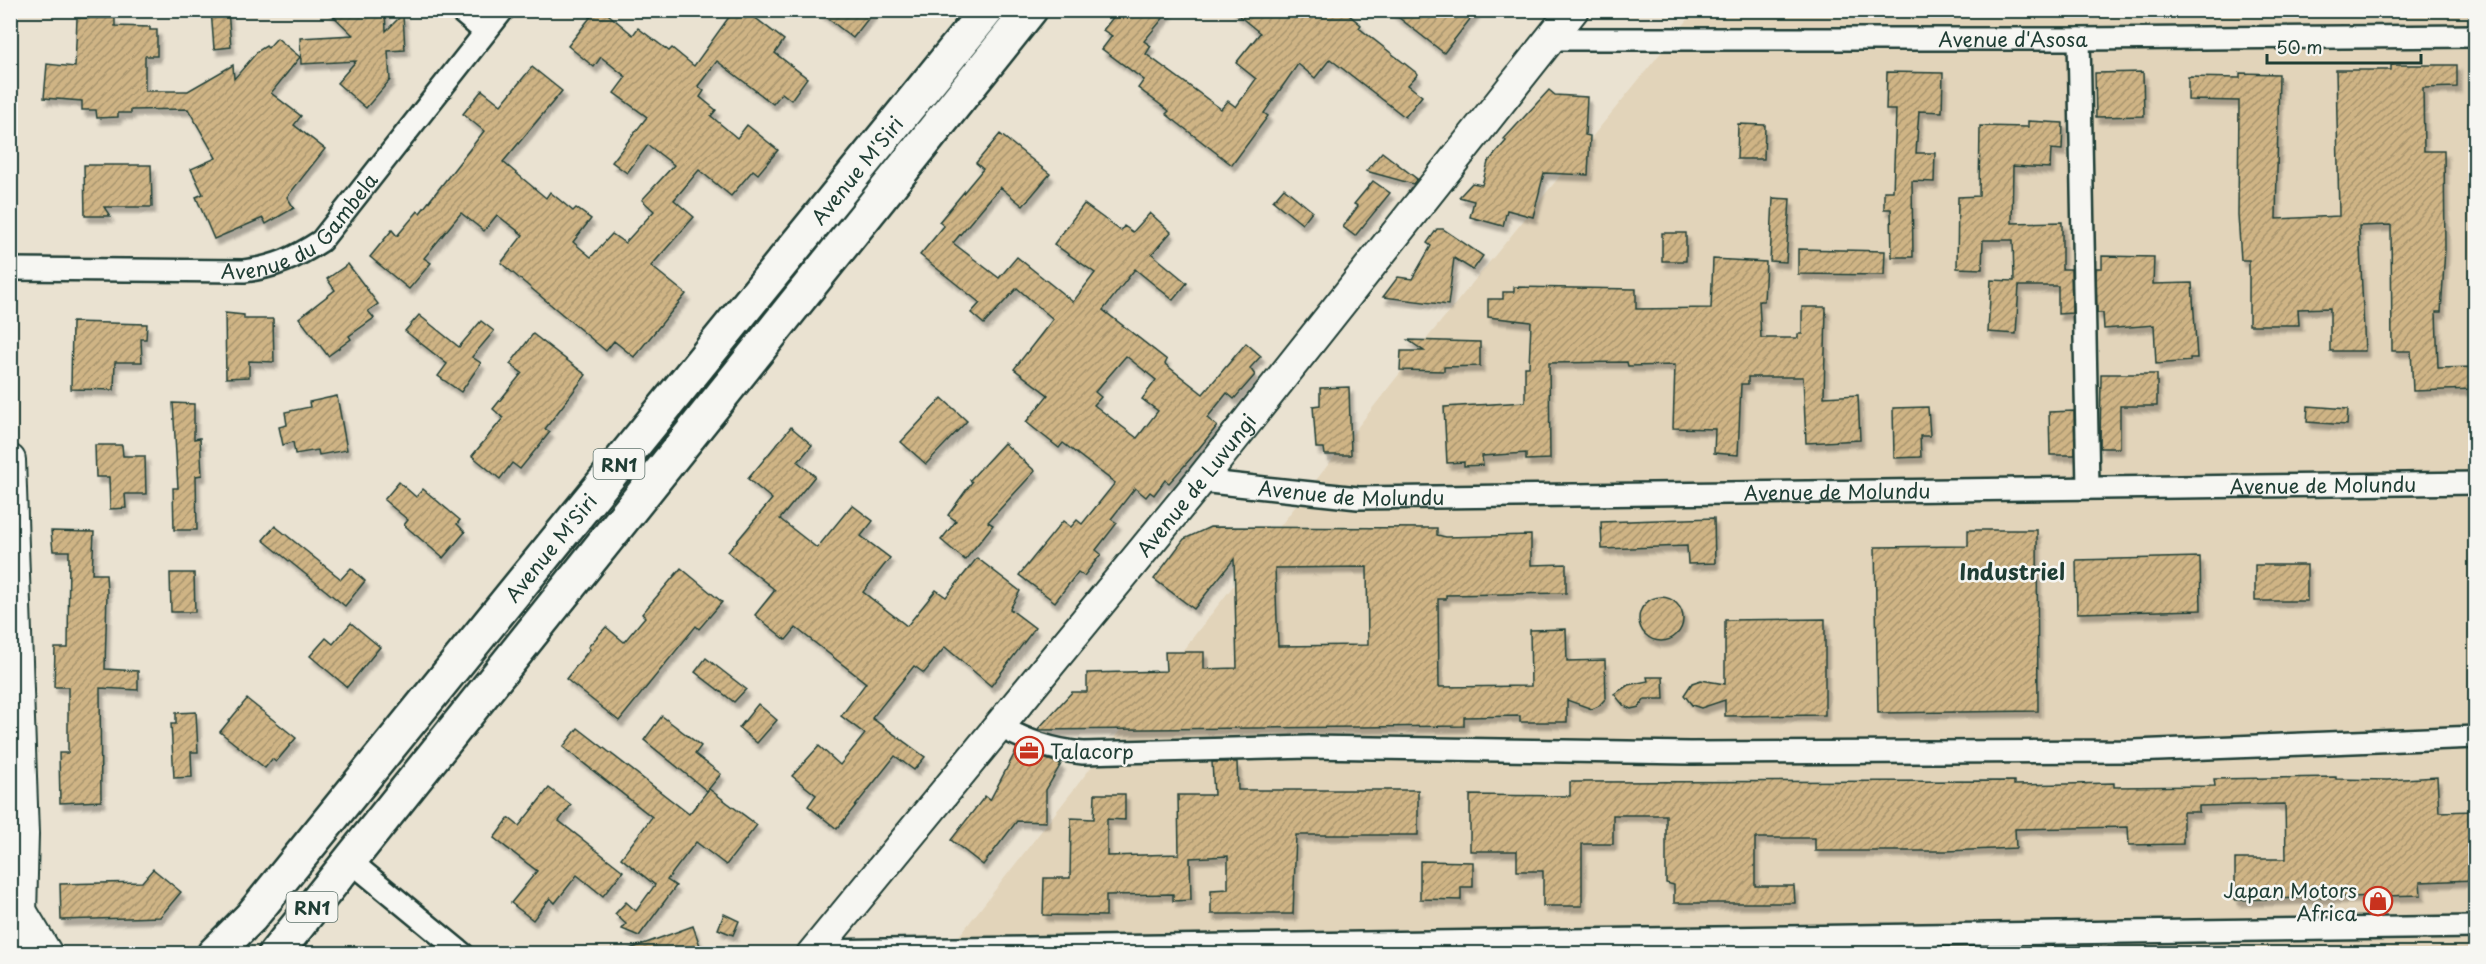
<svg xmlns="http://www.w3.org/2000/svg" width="2486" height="964" viewBox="0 0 2486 964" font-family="'Playpen Sans',sans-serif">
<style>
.built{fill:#e2d4ba}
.building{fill:url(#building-hatch);stroke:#1f3d34;stroke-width:1.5;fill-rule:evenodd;filter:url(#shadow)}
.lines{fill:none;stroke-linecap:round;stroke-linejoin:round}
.street-casing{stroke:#1f3d34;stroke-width:26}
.secondary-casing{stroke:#1f3d34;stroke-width:34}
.highway-casing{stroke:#1f3d34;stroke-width:38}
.street{stroke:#f6f6f2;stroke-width:21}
.secondary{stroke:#f6f6f2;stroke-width:30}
.highway{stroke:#f6f6f2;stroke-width:33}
.labels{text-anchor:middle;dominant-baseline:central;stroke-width:5;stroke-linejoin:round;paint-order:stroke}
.shield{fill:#f6f6f2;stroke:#60746d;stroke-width:1.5}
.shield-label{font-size:18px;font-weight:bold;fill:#1f3d34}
.street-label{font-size:20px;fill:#1f3d34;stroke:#f6f6f2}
.poi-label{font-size:20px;fill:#1f3d34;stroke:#f6f6f2;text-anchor:start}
.quarter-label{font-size:22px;font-weight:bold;fill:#1f3d34;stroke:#f6f6f2}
</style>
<defs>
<pattern id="building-hatch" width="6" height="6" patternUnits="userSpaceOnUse" patternTransform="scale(1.5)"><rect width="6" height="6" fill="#cfb485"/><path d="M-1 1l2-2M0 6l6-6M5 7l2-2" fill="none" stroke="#a7946e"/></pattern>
<filter id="shadow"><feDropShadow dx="3.5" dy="6" stdDeviation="1.5" flood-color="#0004"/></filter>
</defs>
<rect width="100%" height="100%" fill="#eae2d1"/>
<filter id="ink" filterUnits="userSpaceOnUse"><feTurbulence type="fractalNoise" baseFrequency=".0167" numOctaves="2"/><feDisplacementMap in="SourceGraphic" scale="12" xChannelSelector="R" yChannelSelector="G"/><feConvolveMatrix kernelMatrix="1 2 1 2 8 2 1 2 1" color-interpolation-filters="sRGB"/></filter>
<g filter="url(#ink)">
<!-- built -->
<path class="built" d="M1695 11H2475V953L945 954 1429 336Z"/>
<!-- building -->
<g class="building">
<path d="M211 10H228L231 47 214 49Z"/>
<path d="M327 10H385L386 31 403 14 405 50 388 51 390 80 366 108 337 83 356 61 301 64 300 38 353 35Z"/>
<path d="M596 10H603L633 35 638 28 669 51 672 48 694 66 734 10H745L784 40 775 53 807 78 791 100 782 93 773 104 717 61 698 86 704 91 700 97 716 110 711 116 737 138 747 125 778 150 758 174 753 170 731 196 699 170 674 200 694 217 651 266 686 294 634 357 614 341 606 351 501 263 523 235 497 215 484 231 461 213 424 258 431 263 409 289 370 257 392 230 397 236 418 211 420 213 484 131 463 114 482 90 501 105 532 67 562 91 503 162 546 198 550 192 573 211 576 208 591 219 573 242 591 257 612 234 625 243 654 211 642 200 674 165 648 145 627 173 612 162 647 117 614 93 626 77 601 57 594 67 568 46Z"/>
<path d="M817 10H875L853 38Z"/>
<path d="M1119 10H1170L1144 41 1151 46 1146 54 1221 109 1228 101 1236 107 1256 79 1236 63 1260 33 1232 10H1343L1361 25 1359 28 1418 74 1408 85 1422 96 1405 117 1330 59 1315 78 1298 64 1264 113 1268 116 1232 165 1166 114 1169 111 1138 88 1144 80 1102 49 1112 36 1103 30Z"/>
<path d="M1389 10H1477L1444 53Z"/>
<path d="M77 18H115V26L150 27V30H157V56H145V91H188L233 65 234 79 258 51 266 46 268 48 277 38 300 57 271 93 301 116 294 125 325 149 287 197 294 208 266 224 263 218 214 239 196 197 203 194 191 169 216 158 188 109 131 110V113H118V117L97 118 96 110H82V101L44 98 47 64 75 67Z"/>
<path d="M2391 65H2457V87L2423 88 2424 151H2444L2445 249 2441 312H2436L2438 368 2475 367V389L2413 391 2411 351H2392L2391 225 2359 226 2365 351H2330V308L2298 309 2299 325H2249V260H2241L2238 215 2239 101 2188 100V77L2240 78V73L2279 74 2276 219 2339 216 2336 70H2391Z"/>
<path d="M1887 72 1943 73 1942 112 1919 111 1916 153H1935L1934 182 1912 181 1913 257H1892L1891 209H1884V191H1893L1896 110H1886Z"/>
<path d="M2143 72 2144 116 2096 117 2095 73Z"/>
<path d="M1549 90 1555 95 1587 97 1585 135 1590 136 1588 175 1544 173 1533 217 1507 210 1503 226 1470 217 1474 201 1459 197 1472 183 1482 185 1488 162 1506 141 1504 139Z"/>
<path d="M2028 121 2063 123 2062 150 2051 149 2050 168 2013 166 2012 223 2062 222V269H2071L2072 313 2058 314V286H2019L2016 334 1988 332 1991 280 2014 281 2013 240H1983L1982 269 1957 268 1958 197 1979 196 1980 126 2028 127Z"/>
<path d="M1738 124 1765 125 1764 159H1737Z"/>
<path d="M1000 134 1050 174 1023 206 1000 187 953 243 999 278 1017 257 1073 302 1095 273 1054 244 1084 204 1121 231 1124 226 1133 232 1150 213 1171 232 1152 254 1187 283 1173 300 1135 269 1103 310 1167 360 1165 364 1203 394 1246 343 1261 356 1250 368 1255 375 1234 399 1227 393 1207 418 1217 426 1192 457 1169 483 1165 480 1154 495 1150 492 1146 497 1135 488 1111 519 1117 523 1096 550 1101 554 1084 576 1078 572 1055 602 1019 575 1063 521 1071 527 1077 520 1082 524 1115 483 1063 443 1059 448 1026 422 1048 395 1014 369 1053 319 1017 288 984 324 971 313 980 303 920 255 944 226 939 222 983 169 976 163ZM1126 356 1156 380 1142 399 1158 411 1137 438 1094 405 1101 397 1095 392Z"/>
<path d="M1382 152 1417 179 1413 184 1366 171Z"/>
<path d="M84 165H151L152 207H104L110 216H85Z"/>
<path d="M1373 181 1390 193 1355 236 1343 227 1358 206 1354 204Z"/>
<path d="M1284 188 1312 211 1302 224 1273 201Z"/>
<path d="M1773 198 1790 199 1786 262 1770 261Z"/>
<path d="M1437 229H1443L1483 256 1473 270 1454 258 1448 305 1383 297 1398 277 1412 279 1431 246 1427 243Z"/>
<rect x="1662" y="233" width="24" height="28"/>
<path d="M1798 249 1885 251 1884 275 1798 274Z"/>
<path d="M2102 256 2154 257 2153 284 2192 283 2197 358H2190V361L2156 364 2154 325 2104 329 2103 313H2097L2096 268H2102Z"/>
<path d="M1713 259 1766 262 1764 301H1759L1761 338H1798V334H1802V307H1826L1824 397 1858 395 1860 440 1806 443 1803 377H1748V384H1741L1738 455 1714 453 1715 429 1673 428 1675 365 1628 366 1627 362 1549 363 1550 459 1526 460V453L1482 456 1483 465 1464 466V462L1447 463 1444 407 1525 402V367H1529L1531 322 1488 317V299H1503V292H1514V287L1636 289V309L1711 308Z"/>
<path d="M348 264 378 304 368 311 374 318 349 336 351 339 328 356 299 318 335 290 327 279Z"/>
<path d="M225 313 244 315V319H273L274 362 249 361V377L226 378Z"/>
<path d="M419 315 459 347 481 321 494 331 472 357 481 363 461 392 438 376 447 364 405 331Z"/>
<path d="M72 322 147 324 146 339H141L142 362H115L114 390 71 389Z"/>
<path d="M533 334 586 375 545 429 550 432 520 469 512 463 500 479 472 456 503 418 493 409 522 373 510 364Z"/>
<path d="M1408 340 1480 342V366L1444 367V371L1400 370 1401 351H1424Z"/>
<path d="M2101 374H2157V406H2120V448H2100Z"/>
<path d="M1349 387 1351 455H1325L1324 448H1316L1313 406 1320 405V388Z"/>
<path d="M337 396 347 450 319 455 318 450 295 454 293 442 283 445 279 427 287 425 285 412 310 407 309 402Z"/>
<path d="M942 398 967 421 926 464 901 442Z"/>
<path d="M173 403 194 404V439L200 438 202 475 196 476 197 530H174L173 488H178Z"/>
<path d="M2308 406 2348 409 2347 425 2307 422Z"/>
<path d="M1928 407 1930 436H1920L1921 457 1894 458 1893 408Z"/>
<path d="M2074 411 2075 455H2050L2049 412Z"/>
<path d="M791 427 812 445 798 462 815 476 780 519 817 548 852 505 873 521 861 536 890 558 863 592 907 626 936 590 946 597 977 558 1020 591 1010 609 1035 628 991 686 945 647 924 673 914 666 872 718 925 757 914 770 895 756 837 829 808 806 816 795 792 776 819 746 840 765 865 734 841 716 866 683 796 628 786 640 755 615 775 590 728 552 772 499 748 479Z"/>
<path d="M1004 443 1035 471 988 522 993 525 965 560 941 540 956 521 948 515 972 482 970 480Z"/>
<path d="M95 445H122L123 456H145L146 494H125L126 508 110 509 109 477H96Z"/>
<path d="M399 482 416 497 423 489 460 520 457 524 465 532 443 558 404 525 408 520 384 500Z"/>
<path d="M1714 518 1715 563 1688 564 1687 546 1602 549 1601 522Z"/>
<path d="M275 526 341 579 351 568 365 581 345 606 263 540Z"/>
<path d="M1210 527 1437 528V535L1446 537 1531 535V565L1566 564V593L1446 595V599H1438L1439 687 1531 686 1530 630 1566 629 1567 661 1605 660 1606 698 1599 706 1592 709 1567 700V722H1520V716L1464 717V726L1037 730 1072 692H1087V673L1166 671 1165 652H1204V669L1237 668 1234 559 1194 609 1154 579 1184 539ZM1367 567 1368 645 1278 646 1275 568Z"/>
<path d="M1968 530H2037L2038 711 1878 713 1875 547 1968 546Z"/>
<path d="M51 531 94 532 92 574H106L107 592 105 669 138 671V690L100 688 101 801 60 803 59 753H68V687H54L55 648H68L69 551H53Z"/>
<path d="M2200 557 2201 610 2077 613 2076 560Z"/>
<rect x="2255" y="565" width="52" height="36"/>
<path d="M681 568 722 602 699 629 696 626 619 721 566 679 590 649 588 647 606 627 624 642 645 617 642 614Z"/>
<path d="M170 573H194L195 612H171Z"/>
<circle cx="1661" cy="619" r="22"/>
<path d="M1825 619V715L1725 716V700L1701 708 1692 705 1684 695 1692 683 1701 680 1725 684V620Z"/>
<path d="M351 623 380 647 347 687 310 656 326 638 333 644Z"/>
<path d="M706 658 746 689 734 702 695 672Z"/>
<path d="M1647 677H1663L1664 699H1645L1639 707 1631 709 1624 706 1614 694 1628 685 1648 681Z"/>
<path d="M247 699 296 738 276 762 272 759 265 768 220 732Z"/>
<path d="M758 704 777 720 757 743 739 728Z"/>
<path d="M196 712 198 752H191L192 777 174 778 171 724H176V713Z"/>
<path d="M662 716 701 746 695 754 721 774 707 791 644 740Z"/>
<path d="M578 728 689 814 709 789 757 825 726 865 696 842 667 880 676 886 639 936 622 929 626 924 615 914 626 902 636 911 655 885 621 858 652 817 563 747Z"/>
<path d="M1017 749 1061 764 1046 790V822L1017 821 983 865 951 840 985 796 990 800Z"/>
<path d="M1212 762H1237L1238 790H1418V835H1296L1293 914H1211V890L1228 889V856L1190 858 1191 900 1173 901V894L1106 895V916L1043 915 1044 878H1070L1071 818 1094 819 1095 794H1125V820L1107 819V856L1179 854 1178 795H1214Z"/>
<path d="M2336 777V779L2387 780 2437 777 2439 812 2475 811V880L2420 882 2421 895 2235 900V859H2286L2285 804 2199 806V812H2183V844L2129 845 2128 827 2015 829 2016 848 1947 851H1815V838H1755V886H1794L1795 903H1674V885L1666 883V815H1613V844H1582V906H1543V871H1517V851H1470V795L1570 796V782L2014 781V785L2114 783V787L2215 786 2214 779Z"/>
<path d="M549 788 571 805 559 821 623 871 603 896 577 875 555 903 550 898 533 920 511 903 537 871 494 838 509 818 519 826Z"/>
<path d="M1420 861 1473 862V887H1461V900L1420 899Z"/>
<path d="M153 869 181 892 160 917 61 920 60 884 142 882Z"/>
<path d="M724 914 739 921 733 935 718 929Z"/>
<path d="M693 926 703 954H625L624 951Z"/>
</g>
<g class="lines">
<!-- street casing -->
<g class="street-casing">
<g id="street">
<path d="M459 10 485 32"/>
<path id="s1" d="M1551 39H2079L2476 36"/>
<path d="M2079 39 2088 487"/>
<path id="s2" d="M10 269 244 271C275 267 295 258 321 241L503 10"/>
<path id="s3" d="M1200 481 1358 498 2476 483"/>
<path d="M999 726C1027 741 1051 750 1083 753L1309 747 1690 753 2134 751 2476 737"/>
<path d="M349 860 463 954"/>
<path d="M814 951 2476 927"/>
</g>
</g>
<!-- secondary casing -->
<g class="secondary-casing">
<g id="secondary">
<path d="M10 460 23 834 20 954"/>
<path d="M23 914 47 954"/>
<path id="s4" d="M812 954 1200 481 1573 10"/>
</g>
</g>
<!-- highway casing -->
<g class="highway-casing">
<g id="highway">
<path id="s5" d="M214 954 251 917 987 10"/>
<path d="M275 954 1030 10"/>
</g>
</g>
<!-- street -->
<use href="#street" class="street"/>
<!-- secondary -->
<use href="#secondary" class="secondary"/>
<!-- highway -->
<use href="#highway" class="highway"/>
</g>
</g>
<!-- icons -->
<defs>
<g id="office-ring" transform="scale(1.5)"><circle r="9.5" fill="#f6f6f2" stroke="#c8321e" stroke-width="1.5"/><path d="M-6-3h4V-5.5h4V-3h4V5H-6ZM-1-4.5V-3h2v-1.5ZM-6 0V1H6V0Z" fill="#c8321e"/></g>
<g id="shop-ring" transform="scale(1.5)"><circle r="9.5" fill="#f6f6f2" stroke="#c8321e" stroke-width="1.5"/><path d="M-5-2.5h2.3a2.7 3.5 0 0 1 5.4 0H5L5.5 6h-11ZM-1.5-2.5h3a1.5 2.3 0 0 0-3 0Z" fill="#c8321e"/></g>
</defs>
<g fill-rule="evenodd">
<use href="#office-ring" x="1029" y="751"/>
<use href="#shop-ring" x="2378" y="901"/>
</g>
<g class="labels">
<!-- shield labels -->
<g class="shield">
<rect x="593.5" y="449" width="51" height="30" rx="4.5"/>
<rect x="286.5" y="892" width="51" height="30" rx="4.5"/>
</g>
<g class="shield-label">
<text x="619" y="464">RN1</text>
<text x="312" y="907">RN1</text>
</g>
<!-- street labels -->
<g class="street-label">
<text stroke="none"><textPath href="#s1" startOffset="462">Avenue d'Asosa</textPath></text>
<text stroke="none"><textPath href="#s5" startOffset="1014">Avenue M'Siri</textPath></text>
<text stroke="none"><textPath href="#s2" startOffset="306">Avenue du Gambela</textPath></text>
<text stroke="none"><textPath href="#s4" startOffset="606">Avenue de Luvungi</textPath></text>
<text stroke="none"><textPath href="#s3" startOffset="1124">Avenue de Molundu</textPath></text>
<text stroke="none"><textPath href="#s3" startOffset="152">Avenue de Molundu</textPath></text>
<text stroke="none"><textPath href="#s3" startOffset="638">Avenue de Molundu</textPath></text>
<text stroke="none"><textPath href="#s5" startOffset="528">Avenue M'Siri</textPath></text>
</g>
<!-- poi labels -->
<g class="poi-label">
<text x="1050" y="751">Talacorp</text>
<text x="2357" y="890" text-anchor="end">Japan Motors<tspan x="2357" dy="23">Africa</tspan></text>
</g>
<!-- quarter labels -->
<g class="quarter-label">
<text x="2012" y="570">Industriel</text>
</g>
</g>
<!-- margin -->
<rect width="2486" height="964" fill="none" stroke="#f6f6f2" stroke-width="36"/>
<rect x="18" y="18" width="2450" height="928" fill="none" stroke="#1f3d34" stroke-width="2" filter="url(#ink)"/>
<!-- scale -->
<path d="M2267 54v9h154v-9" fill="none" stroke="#1f3d34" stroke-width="3"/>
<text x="2276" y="54" font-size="18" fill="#1f3d34" stroke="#f6f6f2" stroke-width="4.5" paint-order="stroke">50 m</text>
</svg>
